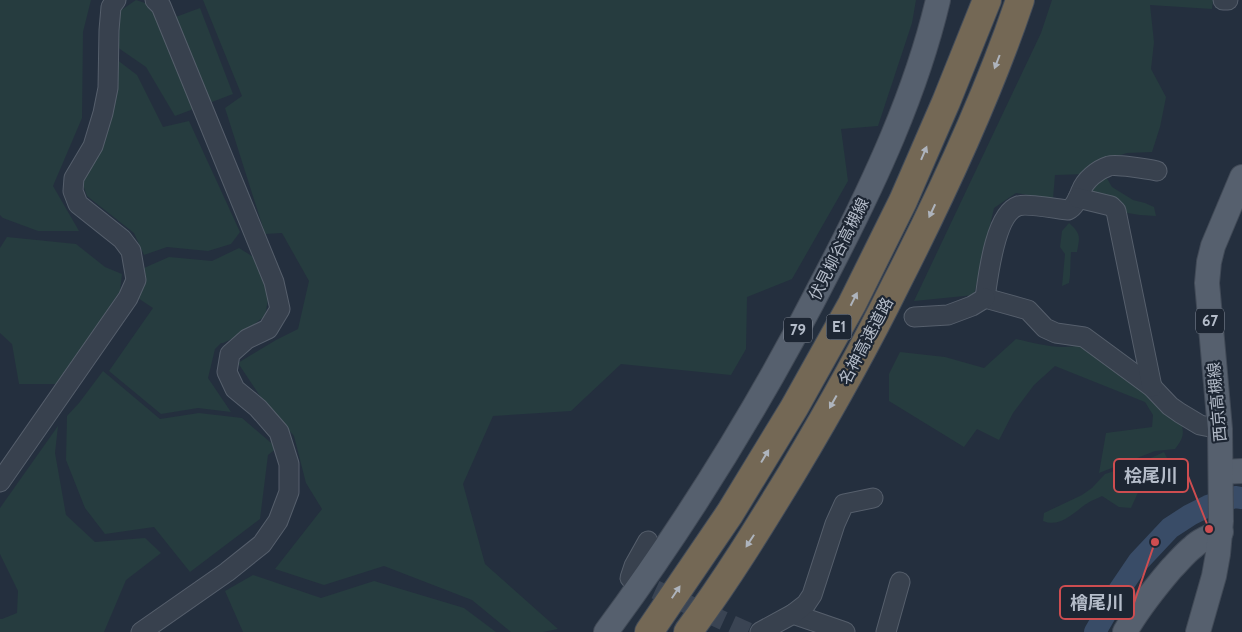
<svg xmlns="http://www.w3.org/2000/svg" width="1242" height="632" viewBox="0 0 1242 632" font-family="Cabin,'Noto Sans JP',sans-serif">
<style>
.green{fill:#263c3f}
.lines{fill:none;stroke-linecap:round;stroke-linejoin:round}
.river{stroke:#394c67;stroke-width:22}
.minor-tunnel{stroke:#3a4453;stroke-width:19;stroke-dasharray:19 9;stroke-linecap:butt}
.minor-casing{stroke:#565f6c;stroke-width:21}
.major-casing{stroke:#414a57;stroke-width:26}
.highway-casing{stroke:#434c59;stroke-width:30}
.minor{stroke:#38414e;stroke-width:19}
.major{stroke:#56606e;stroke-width:24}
.highway{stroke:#746855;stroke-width:28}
.oneway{fill:#aeb4bd}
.labels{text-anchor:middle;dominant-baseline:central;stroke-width:4.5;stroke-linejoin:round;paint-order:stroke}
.shield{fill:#1d2633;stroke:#878f9c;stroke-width:1}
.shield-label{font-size:15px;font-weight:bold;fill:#b4bcc9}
.street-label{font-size:16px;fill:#b4bcc9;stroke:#1d2633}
.leader{fill:none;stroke:#ce4d50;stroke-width:2}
.callout-dot{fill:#ce4d50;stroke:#1d2633;stroke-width:2}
.callout{fill:#1d2633;stroke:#ce4d50;stroke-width:2}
.callout-label{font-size:18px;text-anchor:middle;font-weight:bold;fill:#b4bcc9}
</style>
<rect width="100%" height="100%" fill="#242f3e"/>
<!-- green -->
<g class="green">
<path d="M0 0H91L83 32 82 118 53 186 79 231H38L3 218 0 215Z"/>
<path d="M136 0 151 5 173 18 200 8 233 94 175 116 146 67 117 47 120 11Z"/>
<path d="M203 0H916L912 23 878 126 841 129 848 181 792 279 747 297 746 349 731 375 621 364 571 411 493 416 463 484 485 564 558 629 543 632H511L472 600 384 566 324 585 275 569 322 509 306 483 294 436 262 399 238 363 276 340 298 329 309 281 282 233 265 234 225 108 242 96Z"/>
<path d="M1052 0H1213L1212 9 1150 5 1154 42 1151 69 1166 97 1160 127 1152 152 1127 153 1105 160 1085 174 1055 175 1053 199 1016 193 994 208 974 295 914 301 1041 33Z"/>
<path d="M116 59 137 75 163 127 189 121 240 232 231 244 208 251 167 247 144 255 134 233 87 196 82 182 101 150 117 93Z"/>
<path d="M1105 175 1112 187 1133 200 1145 203 1154 207 1156 216 1140 215 1122 212 1093 192 1091 186Z"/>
<path d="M1069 223C1081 234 1080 236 1077 252H1071C1070 263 1071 273 1069 283L1062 286 1065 254 1060 247 1062 231Z"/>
<path d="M7 237 76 244 105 267 122 274 120 291 57 384H19L12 344 0 333V248Z"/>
<path d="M239 248 255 258 269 295 265 316 240 335 223 343H221L215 349 208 378 231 412 198 408 161 414 109 371 153 308 138 298 144 268 169 257 212 261Z"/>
<path d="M1016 339C1038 344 1062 351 1084 344L1180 417C1184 433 1185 436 1175 449L1155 451 1099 473 1106 433 1152 427 1153 415 1145 402 1055 366 1034 385 1013 413 999 440 977 429 964 447 889 401V374L900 352 945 357 984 368Z"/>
<path d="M103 371 160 419 199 413 242 418 277 448 268 455 260 519 190 572 154 527 105 534 85 508 66 460 67 416 79 403Z"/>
<path d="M58 426 55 453 66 515 95 542 145 538 161 553 126 580 104 632H0V619H2L17 613 18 591 0 554V508Z"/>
<path d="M1164 452 1171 466 1161 480 1140 488 1131 508 1119 507 1102 496C1099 498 1095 499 1091 501 1076 509 1062 529 1043 521L1044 513 1082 495 1092 488 1105 474 1142 462Z"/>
<path d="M253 575 321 598 374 581 464 608 496 632H243L225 591Z"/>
</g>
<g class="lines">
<!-- river -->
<path class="river" d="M1095 632 1118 592 1139 561 1170 528 1190 515 1208 506 1235 497 1242 498"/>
<!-- minor-tunnel -->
<path class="minor-tunnel" d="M630 578 748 632"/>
<!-- minor casing -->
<g class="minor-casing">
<g id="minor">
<path d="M1223 0H1228"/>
<path d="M1157 171C1148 169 1116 164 1109 166 1097 170 1085 180 1081 191 1078 198 1075 207 1068 210 1057 209 1027 203 1018 206 995 214 988 277 985 298L1028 310 1045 328 1056 333 1084 337 1152 387 1170 406 1180 413 1200 425 1220 429"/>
<path d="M1078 198 1111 206 1116 211 1152 387"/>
<path d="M914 317 948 315 972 306 985 298"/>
<path d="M0 482 128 298 136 280 131 251 122 239 78 204 73 191 74 178 93 146 103 113 108 88 109 30 111 7 116 0"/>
<path d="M630 578 634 566 648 541"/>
<path d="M793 614 845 632"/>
<path d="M141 632 227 572 262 544 278 521 289 492V464L279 432 258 408 235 389 227 372 230 354 247 339 268 329 280 309 274 282 161 6 155 0"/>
<path d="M760 632 793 614 806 604 812 595 835 524 844 504 873 498"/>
<path d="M886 632 900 582"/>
</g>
</g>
<!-- major casing -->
<g class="major-casing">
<g id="major">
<path d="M1221 472 1242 471"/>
<path d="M606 632C691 517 766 394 831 266 875 181 916 93 938 0"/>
<path d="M1125 632C1138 609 1154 589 1171 569 1178 562 1185 553 1193 547 1200 540 1211 536 1221 532"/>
<path d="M1198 632 1214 576 1218 554 1221 521 1220 429 1207 283 1209 262 1213 246 1242 177"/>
</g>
</g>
<!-- highway casing -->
<g class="highway-casing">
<g id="highway">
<path d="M649 632 730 513 794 408 852 304 903 201 946 102 987 0"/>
<path d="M688 632C726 581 759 527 792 473 829 411 864 349 896 284 943 192 987 98 1020 0"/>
</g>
</g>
<!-- minor -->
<use href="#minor" class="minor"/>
<!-- major -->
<use href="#major" class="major"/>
<!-- highway -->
<use href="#highway" class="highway"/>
</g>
<!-- one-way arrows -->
<defs><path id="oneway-solid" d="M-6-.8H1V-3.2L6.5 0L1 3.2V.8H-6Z" transform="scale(1.25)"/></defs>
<g class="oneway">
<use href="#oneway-solid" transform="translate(997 62) rotate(111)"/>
<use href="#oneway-solid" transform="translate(924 153) rotate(-67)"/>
<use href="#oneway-solid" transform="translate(932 211) rotate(115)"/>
<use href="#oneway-solid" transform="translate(854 299) rotate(-63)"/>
<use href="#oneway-solid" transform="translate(833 402) rotate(119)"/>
<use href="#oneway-solid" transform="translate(765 456) rotate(-59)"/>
<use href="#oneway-solid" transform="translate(750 541) rotate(123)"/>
<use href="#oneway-solid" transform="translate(676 592) rotate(-56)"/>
</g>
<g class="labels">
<!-- shield labels -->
<g class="shield">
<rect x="1196" y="308.5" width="28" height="25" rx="4"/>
<rect x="826.5" y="314.5" width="25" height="25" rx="4"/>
<rect x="784" y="317.5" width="28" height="25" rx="4"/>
</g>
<g class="shield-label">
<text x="1210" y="321">67</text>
<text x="839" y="327">E1</text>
<text x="798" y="330">79</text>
</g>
<!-- street labels -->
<g class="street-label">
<text transform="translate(839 249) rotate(-63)">伏見柳谷高槻線</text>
<text transform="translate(866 341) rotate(-62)">名神高速道路</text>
<text transform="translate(1217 402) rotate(-95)">西京高槻線</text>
</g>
</g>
<!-- callouts -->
<path class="leader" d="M1209 529L1188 476M1155 542L1134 603"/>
<g class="callout-dot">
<circle cx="1209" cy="529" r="5"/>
<circle cx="1155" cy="542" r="5"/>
</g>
<g class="callout">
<rect x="1114" y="459" width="74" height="33" rx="5"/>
<rect x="1060" y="586" width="74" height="33" rx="5"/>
</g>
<g class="callout-label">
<text x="1151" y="482">桧尾川</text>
<text x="1097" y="609">檜尾川</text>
</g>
</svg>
